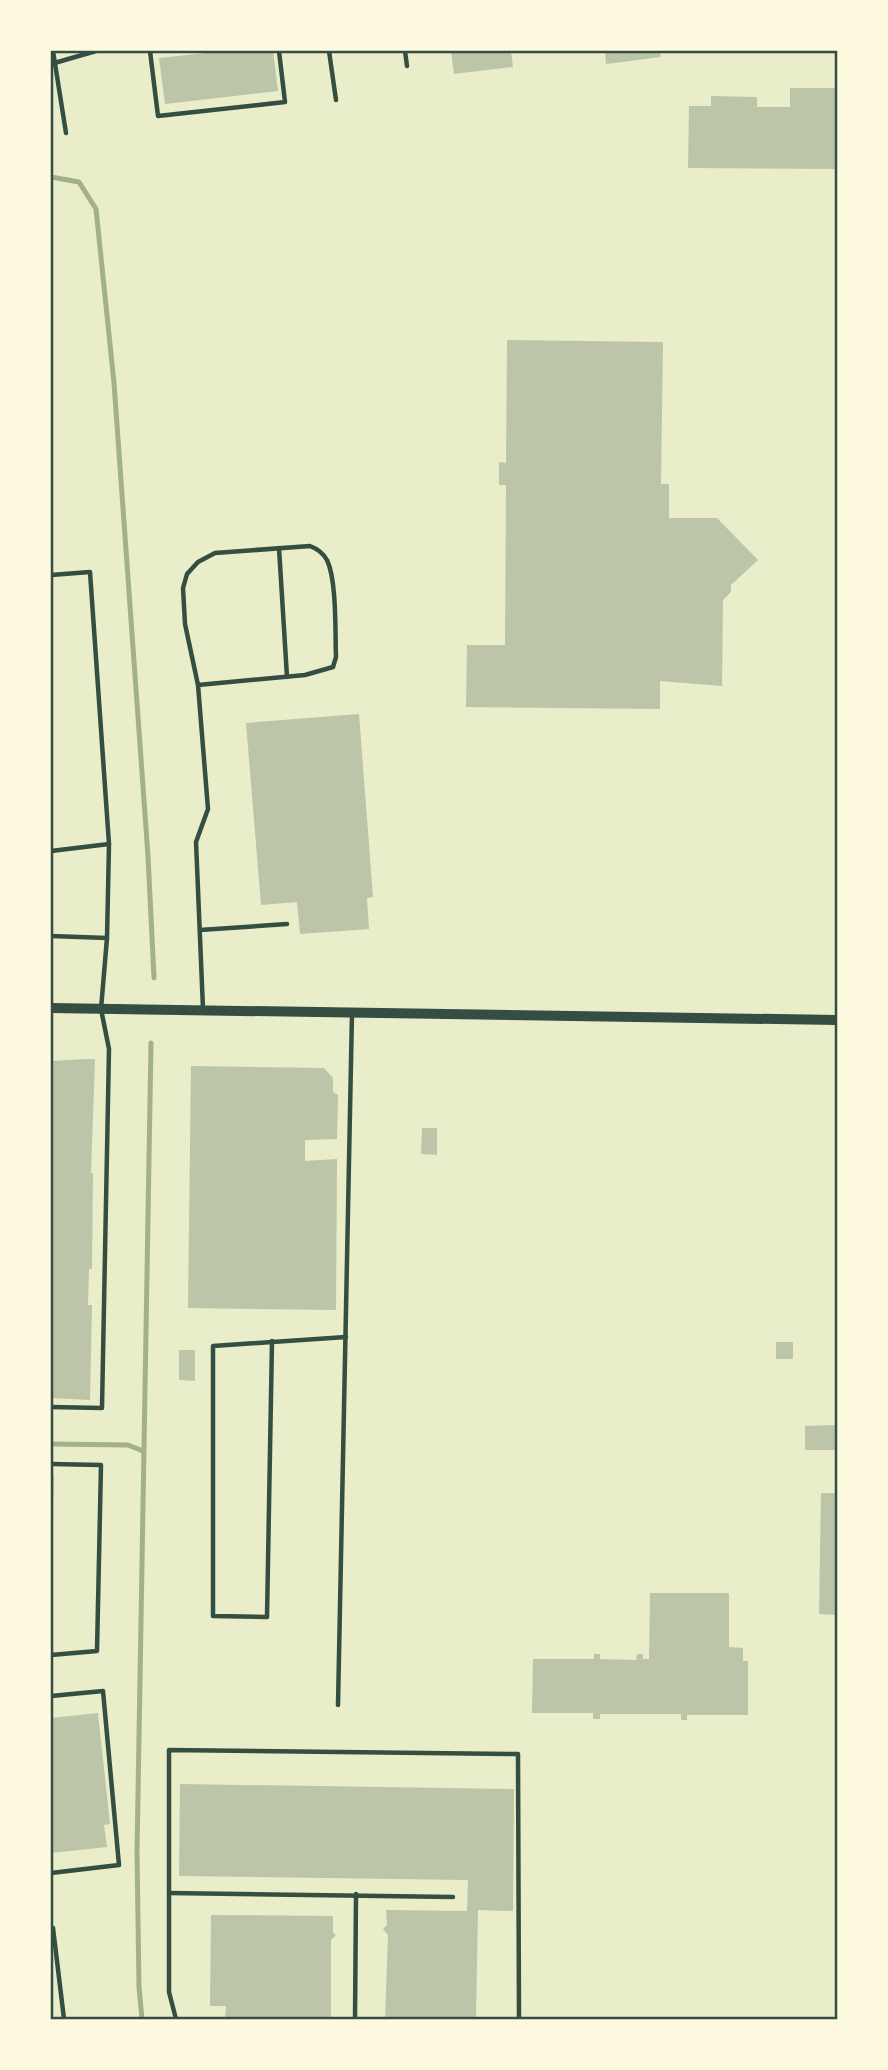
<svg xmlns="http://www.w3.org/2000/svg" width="888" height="2070" viewBox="0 0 888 2070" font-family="'Fira Sans Condensed',sans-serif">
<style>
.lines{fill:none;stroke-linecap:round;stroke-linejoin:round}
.stream{stroke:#a3b18a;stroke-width:5}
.building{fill:#bcc5a7}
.service{stroke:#344e41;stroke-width:4.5}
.tertiary{stroke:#344e41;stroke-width:10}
.neatline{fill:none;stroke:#344e41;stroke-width:2.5}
</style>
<rect width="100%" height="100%" fill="#e9edc9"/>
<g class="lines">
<!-- stream -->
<g class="stream">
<path d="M51 177 79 182 96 209 114 383 148 856 154 978"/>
<path d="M51 1444 128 1445 143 1451"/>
<path d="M142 2019 139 1987 137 1853 151 1043"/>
</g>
</g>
<!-- building -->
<g class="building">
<path d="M225 51H273L278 91 165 104 159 58Z"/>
<path d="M451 51H511L513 67 454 74Z"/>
<path d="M605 51H660L661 57 606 64Z"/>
<path d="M790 88H837V169L688 168 689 106H711V96L757 97V107H790Z"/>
<path d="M507 340 663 342 661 484H669V518H717L758 560 731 585V592L723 600 722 686 660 681V709L466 707 467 645H505L506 485H499V462L506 463Z"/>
<path d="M359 714 373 897 367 898 369 929 300 934 297 902 261 905 246 723Z"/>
<path d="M86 1059H95L91 1173H93L92 1269H89L88 1305H92L90 1400 51 1398V1061Z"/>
<path d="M191 1066 324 1068 333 1078V1092L338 1095 337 1139 305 1140V1161L337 1159 336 1310 188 1308Z"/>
<path d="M422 1128H437V1155L421 1154Z"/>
<rect x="776" y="1342" width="17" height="17"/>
<path d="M179 1350H195V1381L179 1380Z"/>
<path d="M837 1425V1450H805V1426Z"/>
<path d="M51 1475H54L53 1523H51Z"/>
<path d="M821 1493H836L837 1615 819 1614Z"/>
<path d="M650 1593H729V1647L743 1648V1661H748V1715H687V1720H681V1714H600V1719H593V1713H532L533 1659H594V1654H600V1659L636 1660 637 1654H643V1659H649Z"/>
<path d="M98 1713 110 1824 104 1825 107 1847 51 1853V1718Z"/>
<path d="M180 1784 514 1789 513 1911 478 1910 476 2019H385L388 1935 383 1929 387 1925 386 1910 467 1911 468 1880 179 1876Z"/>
<path d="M211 1915 333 1916V1933L336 1935 331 1940V2019H225L226 2006H210Z"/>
</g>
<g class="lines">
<!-- service -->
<g class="service">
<path d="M53 51 66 133"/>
<path d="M150 51 158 116 285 102 279 51"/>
<path d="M329 51 336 100"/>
<path d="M405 51 407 66"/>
<path d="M51 64 96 51"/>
<path d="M279 548 287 677"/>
<path d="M51 575 90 572 109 844 107 938"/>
<path d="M198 685 305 675 333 667 336 657C335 633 337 581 327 560 323 553 318 549 310 546L215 553 198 562 187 574 183 588 185 624 198 685 208 809 196 842 203 1009"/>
<path d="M51 851 109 844"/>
<path d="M200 930 287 924"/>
<path d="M51 936 107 938 101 1009 109 1049 102 1408 51 1407"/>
<path d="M272 1341 267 1617 213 1616V1346L346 1337"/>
<path d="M51 1464 101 1465 97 1651 51 1655"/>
<path d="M51 1696 103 1691 119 1865 51 1873"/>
<path d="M338 1705 352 1013"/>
<path d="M169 1893 453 1897"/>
<path d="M51 1929 53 1928 64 2019"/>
<path d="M176 2019 169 1992V1750L518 1754 519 2019"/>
<path d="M355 2019 356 1894"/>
</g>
<!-- tertiary -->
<path class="tertiary" d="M51 1008 837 1020"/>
</g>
<!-- border -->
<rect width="888" height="2070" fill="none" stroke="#fefae0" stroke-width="105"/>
<rect x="52" y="52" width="784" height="1966" class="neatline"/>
</svg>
